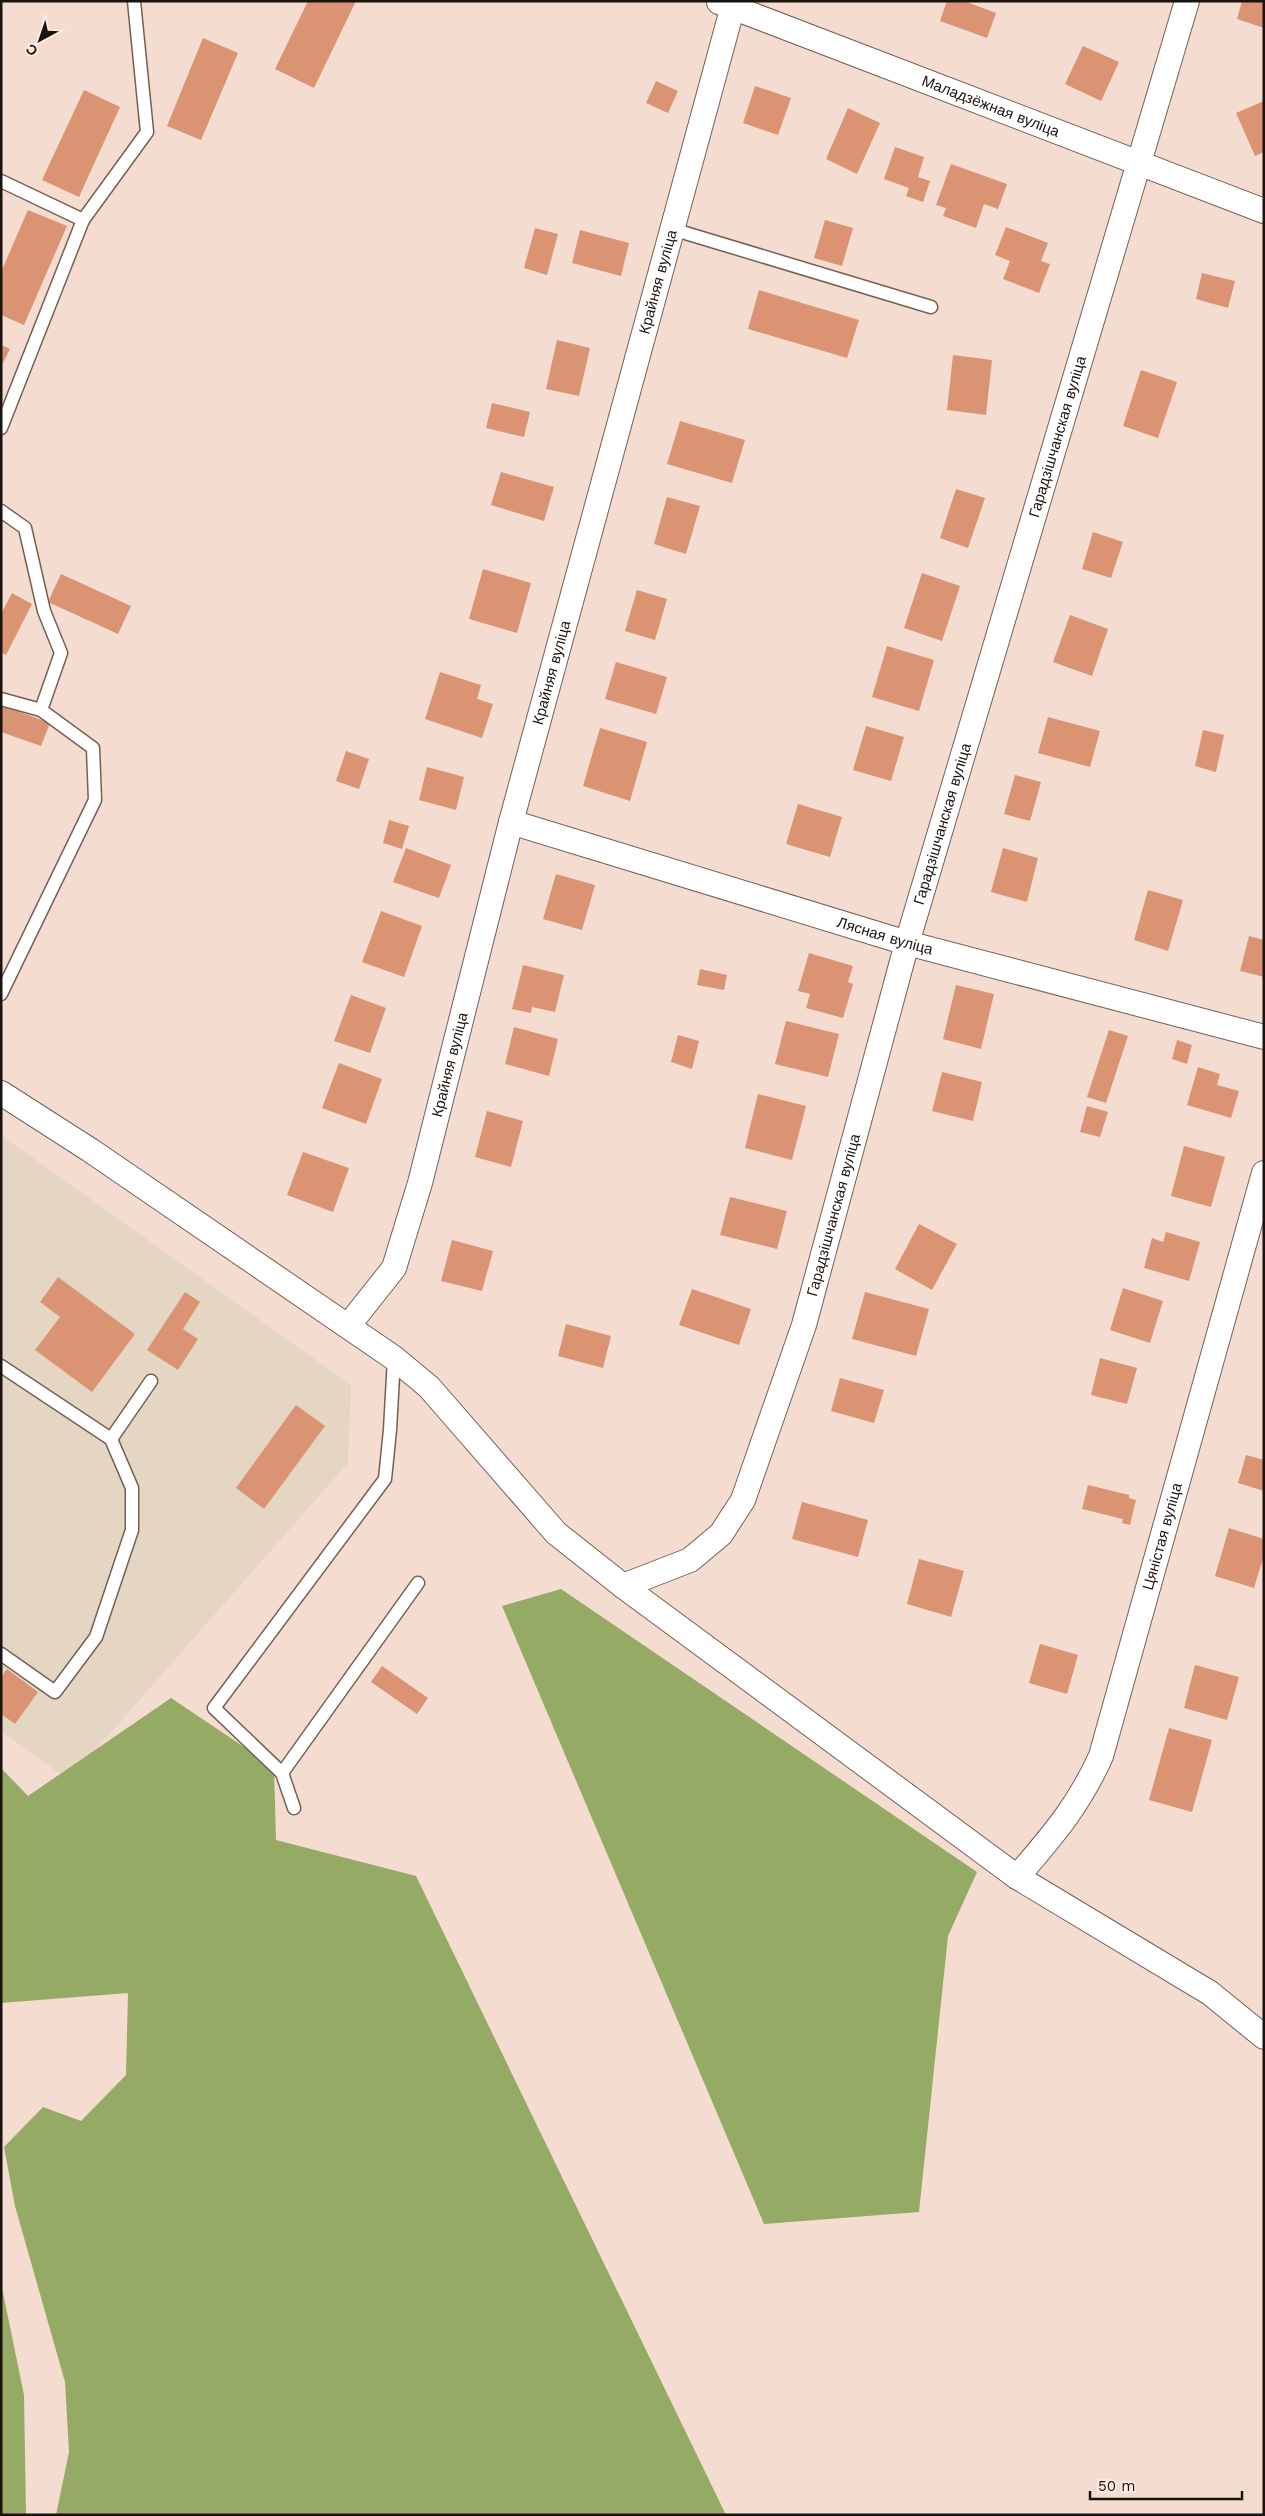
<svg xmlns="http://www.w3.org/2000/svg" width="1265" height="2516" viewBox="0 0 1265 2516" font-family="'Work Sans',sans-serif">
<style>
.industrial{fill:#e5d6c3}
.forest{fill:#95aa65}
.building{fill:#da9473}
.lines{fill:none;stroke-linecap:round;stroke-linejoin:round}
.service-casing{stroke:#766056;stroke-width:15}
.minor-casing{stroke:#766056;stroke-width:26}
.service{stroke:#fff;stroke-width:12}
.minor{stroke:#fff;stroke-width:24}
.labels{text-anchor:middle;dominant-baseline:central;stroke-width:5;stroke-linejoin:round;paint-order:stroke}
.street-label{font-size:15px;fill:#1b130f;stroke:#ffeae1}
</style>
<rect width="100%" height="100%" fill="#f5dcd0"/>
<!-- industrial -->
<path class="industrial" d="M1 1135 351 1385 348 1463 69 1780 1 1731Z"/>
<!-- forest -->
<g class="forest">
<path d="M561 1589 977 1872 948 1936 919 2212 764 2224 502 1606Z"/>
<path d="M171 1698 274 1767 276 1840 416 1876 726 2515H56L69 2452 65 2382 15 2206 4 2147 43 2107 81 2121 126 2075 128 1993 1 2003V1768L28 1796Z"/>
<path d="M1 2283 24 2395 26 2515H1Z"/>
</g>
<!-- building -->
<g class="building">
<path d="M308 1H356L314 88 275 69Z"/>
<path d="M947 1H964L996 13 987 38 940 21Z"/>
<path d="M1242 1H1264V28L1237 19Z"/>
<path d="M203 38 238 53 201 140 167 126Z"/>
<path d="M1083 46 1119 62 1101 101 1065 84Z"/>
<path d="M656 81 678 91 668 113 646 103Z"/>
<path d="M755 86 791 98 778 135 743 123Z"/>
<path d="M84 90 120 107 79 197 42 180Z"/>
<path d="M1264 101V152L1255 156 1236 113Z"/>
<path d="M848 108 880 123 857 174 826 159Z"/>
<path d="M895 147 924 157 918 177 930 181 923 202 906 196 909 188 884 179Z"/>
<path d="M951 164 1007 184 998 209 984 204 976 228 943 216 946 208 936 205Z"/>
<path d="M28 210 67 226 24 325 1 315V272Z"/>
<path d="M825 220 853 228 842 266 814 258Z"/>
<path d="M1006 227 1048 243 1041 261 1050 264 1039 293 1003 279 1010 261 995 255Z"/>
<path d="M535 228 558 234 547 275 524 268Z"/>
<path d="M580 230 629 243 621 276 572 263Z"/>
<path d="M1202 273 1235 281 1228 308 1196 299Z"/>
<path d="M759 290 859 320 847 358 748 329Z"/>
<path d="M557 340 590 348 579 396 546 389Z"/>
<path d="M1 345 10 349 1 367Z"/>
<path d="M953 355 992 360 986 415 947 410Z"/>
<path d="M1141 370 1177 382 1158 438 1123 426Z"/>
<path d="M492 403 530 412 524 437 486 428Z"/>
<path d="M680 421 745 440 732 483 667 464Z"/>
<path d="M501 472 554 487 544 521 491 505Z"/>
<path d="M956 489 985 498 968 548 940 538Z"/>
<path d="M667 497 700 506 686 554 654 544Z"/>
<path d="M1093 532 1123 542 1111 578 1082 569Z"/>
<path d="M483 569 531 583 517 633 469 619Z"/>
<path d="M922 573 960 586 942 641 904 628Z"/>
<path d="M61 574 131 606 118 634 48 602Z"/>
<path d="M637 590 667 599 655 640 625 631Z"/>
<path d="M12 593 32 604 6 655 1 652V614Z"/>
<path d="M1070 615 1108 629 1092 676 1053 662Z"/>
<path d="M887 646 934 660 919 711 872 697Z"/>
<path d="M616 662 667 677 656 714 605 699Z"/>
<path d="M440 672 481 685 477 699 493 704 482 738 425 719Z"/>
<path d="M1 705 50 723 41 746 1 732Z"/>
<path d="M1048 717 1100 731 1090 767 1038 753Z"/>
<path d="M866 726 904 737 891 781 853 770Z"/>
<path d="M600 728 647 742 630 801 583 786Z"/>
<path d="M1203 730 1224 735 1216 772 1195 766Z"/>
<path d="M346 751 369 759 359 789 336 781Z"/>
<path d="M427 767 464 777 456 810 419 800Z"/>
<path d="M1015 775 1041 782 1030 821 1004 814Z"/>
<path d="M798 804 842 817 830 857 786 844Z"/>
<path d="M389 820 409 826 402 849 383 843Z"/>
<path d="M406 848 451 865 439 898 393 882Z"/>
<path d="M1003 848 1038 858 1027 902 991 892Z"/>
<path d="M556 874 595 885 582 930 543 919Z"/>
<path d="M1148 890 1183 900 1168 951 1134 940Z"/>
<path d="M381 911 422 926 404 977 362 962Z"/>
<path d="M1249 936 1264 940V977L1240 971Z"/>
<path d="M809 953 853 966 848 982 853 984 843 1018 806 1008 810 994 798 991Z"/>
<path d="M523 965 564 975 555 1012 532 1007 531 1013 512 1009Z"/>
<path d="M700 969 727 975 724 990 697 985Z"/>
<path d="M956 985 994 994 981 1049 943 1039Z"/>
<path d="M351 995 386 1008 370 1053 334 1041Z"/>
<path d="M786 1021 839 1034 828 1077 775 1064Z"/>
<path d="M514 1027 558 1039 549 1076 505 1064Z"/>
<path d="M1109 1030 1128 1036 1106 1103 1087 1097Z"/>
<path d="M678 1035 699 1041 692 1069 671 1062Z"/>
<path d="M1177 1040 1192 1045 1187 1064 1172 1059Z"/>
<path d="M339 1063 382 1079 366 1124 322 1108Z"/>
<path d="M1198 1067 1220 1074 1217 1085 1239 1091 1231 1118 1187 1105Z"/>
<path d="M942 1072 982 1082 973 1121 932 1111Z"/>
<path d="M758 1094 806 1106 792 1160 745 1148Z"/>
<path d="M1087 1106 1108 1112 1100 1137 1080 1132Z"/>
<path d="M487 1111 523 1121 511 1167 475 1157Z"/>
<path d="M1184 1146 1225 1157 1211 1207 1171 1196Z"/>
<path d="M303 1152 349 1168 333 1212 287 1195Z"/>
<path d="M730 1197 787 1211 777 1249 720 1235Z"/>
<path d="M919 1224 957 1244 932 1290 895 1269Z"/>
<path d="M1166 1232 1200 1242 1189 1281 1144 1268 1152 1238 1163 1242Z"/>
<path d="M452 1240 493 1251 482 1291 441 1281Z"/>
<path d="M58 1277 135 1334 92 1392 35 1350 60 1317 40 1302Z"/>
<path d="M1123 1288 1163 1301 1150 1343 1110 1330Z"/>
<path d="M692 1289 751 1309 739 1345 679 1325Z"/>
<path d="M185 1292 200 1302 183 1329 198 1339 178 1370 147 1350Z"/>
<path d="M865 1292 929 1309 916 1356 852 1339Z"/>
<path d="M566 1324 611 1336 603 1368 558 1356Z"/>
<path d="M1100 1358 1137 1368 1127 1404 1091 1395Z"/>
<path d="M840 1378 884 1390 874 1423 831 1411Z"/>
<path d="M296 1405 325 1426 264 1509 236 1488Z"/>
<path d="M1246 1455 1264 1460V1491L1238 1483Z"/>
<path d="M1088 1485 1129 1495V1498L1136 1500 1130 1525 1122 1523 1123 1519 1082 1509Z"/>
<path d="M802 1502 868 1520 858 1557 792 1539Z"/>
<path d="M1229 1528 1264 1539V1555L1254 1588 1215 1576Z"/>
<path d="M919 1559 964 1571 951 1617 907 1604Z"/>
<path d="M1040 1644 1078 1655 1067 1694 1029 1683Z"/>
<path d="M1195 1665 1239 1677 1227 1720 1184 1708Z"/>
<path d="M382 1666 428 1698 417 1714 371 1682Z"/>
<path d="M7 1669 38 1692 15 1724 1 1714V1677Z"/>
<path d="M1169 1728 1212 1740 1192 1812 1149 1800Z"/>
</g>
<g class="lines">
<!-- service casing -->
<g class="service-casing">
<g id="service">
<path d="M1 181 83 220 1 428"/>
<path d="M83 220 147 132 134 1"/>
<path d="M672 229 931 307"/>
<path d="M1 511 25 528 44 611 61 653 41 710 93 748 95 800 1 994"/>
<path d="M1 699 41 710"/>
<path d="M1 1366 111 1439 132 1488V1530L96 1637 55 1692 1 1654"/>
<path d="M111 1439 151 1381"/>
<path d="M282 1773 418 1583"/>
<path d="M294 1808 282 1773 214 1708 385 1479 390 1430 394 1358"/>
</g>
</g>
<!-- minor casing -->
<g class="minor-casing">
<g id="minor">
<path id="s1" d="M719 2 1264 211"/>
<path id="s2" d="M511 822 907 943 1264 1037"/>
<path d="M1 1093 90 1150 394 1358 429 1387 556 1533 623 1586 1017 1877 1210 1993 1264 2037"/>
<path id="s3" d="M348 1326 394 1268 420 1183 511 822 733 6"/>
<path id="s4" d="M623 1586 690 1560 721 1534 743 1500 804 1325 907 943 1187 1"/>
<path id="s5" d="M1017 1877C1052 1836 1078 1807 1101 1756L1264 1173"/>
</g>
</g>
<!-- service -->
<use href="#service" class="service"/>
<!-- minor -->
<use href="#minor" class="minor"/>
</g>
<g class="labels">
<!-- street labels -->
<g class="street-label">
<text stroke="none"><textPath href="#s1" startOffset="291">Маладзёжная вуліца</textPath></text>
<text stroke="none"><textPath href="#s3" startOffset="1095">Крайняя вуліца</textPath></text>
<text stroke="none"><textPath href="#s4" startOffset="1262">Гарадзішчанская вуліца</textPath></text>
<text stroke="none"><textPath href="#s3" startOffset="690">Крайняя вуліца</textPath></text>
<text stroke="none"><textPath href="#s4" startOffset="858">Гарадзішчанская вуліца</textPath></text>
<text stroke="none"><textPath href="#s2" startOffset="391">Лясная вуліца</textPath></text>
<text stroke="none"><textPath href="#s3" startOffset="285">Крайняя вуліца</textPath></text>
<text stroke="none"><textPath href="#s4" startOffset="452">Гарадзішчанская вуліца</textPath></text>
<text stroke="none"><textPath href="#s5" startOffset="376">Цяністая вуліца</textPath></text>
</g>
</g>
<!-- border -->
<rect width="1265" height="2516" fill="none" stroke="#1b130f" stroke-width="5"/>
<!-- north arrow -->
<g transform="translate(40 40) rotate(220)" stroke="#ffeae1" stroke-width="4" paint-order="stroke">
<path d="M0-4L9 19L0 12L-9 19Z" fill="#1b130f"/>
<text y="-8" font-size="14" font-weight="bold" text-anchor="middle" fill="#1b130f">С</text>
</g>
<!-- scale -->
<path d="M1090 2491v8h152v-8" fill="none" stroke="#1b130f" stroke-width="2.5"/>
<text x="1098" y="2491" font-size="15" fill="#1b130f" stroke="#ffeae1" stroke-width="4" paint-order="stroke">50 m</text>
</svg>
